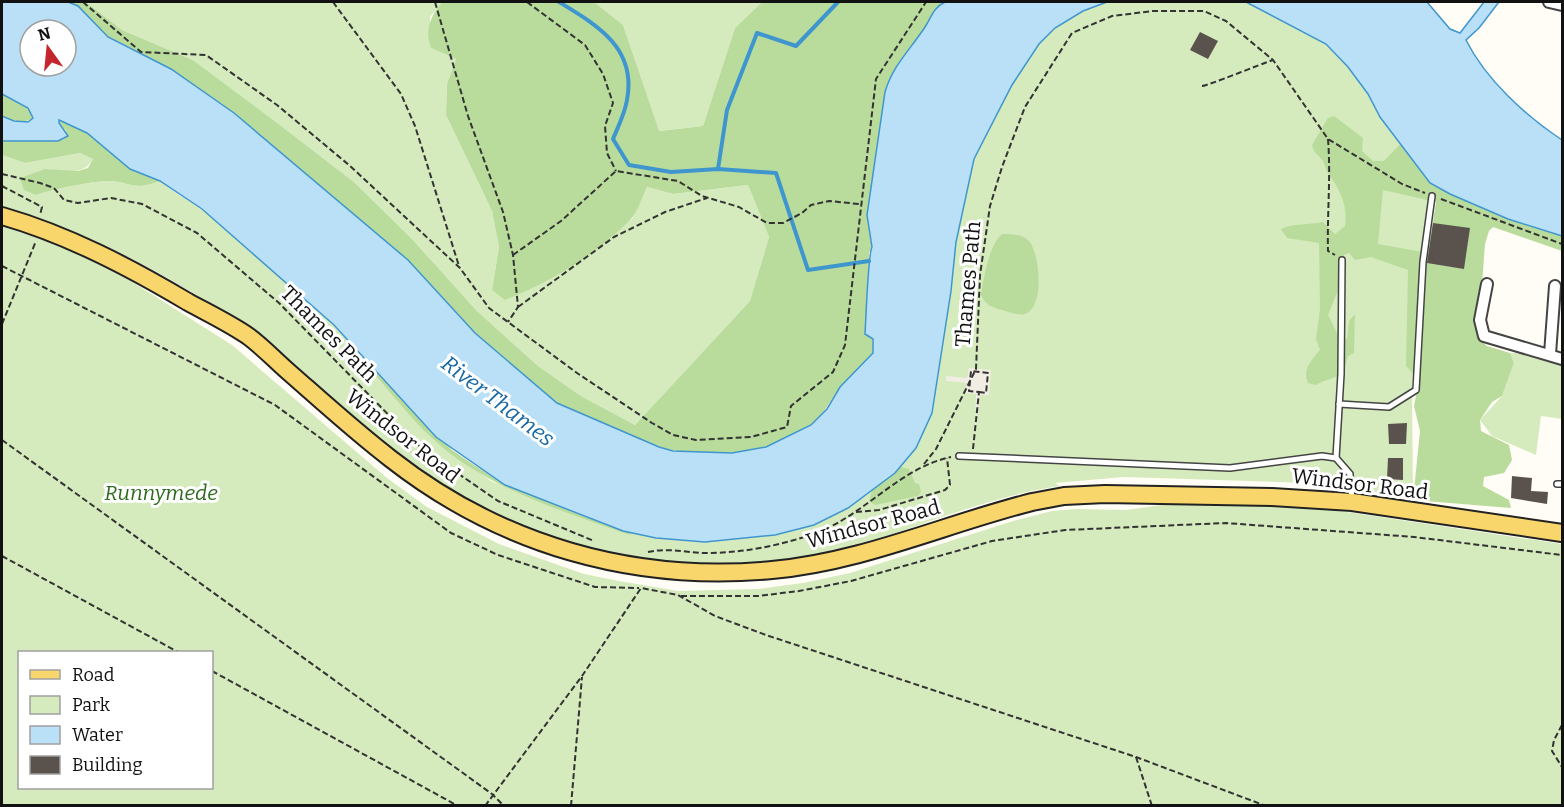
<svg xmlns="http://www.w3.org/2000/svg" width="1564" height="807" viewBox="0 0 1564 807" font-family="Bitter,serif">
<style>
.green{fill:#d5ebbd;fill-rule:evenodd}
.forest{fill:#b9dc9c;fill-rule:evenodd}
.plaza{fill:#f1ede2}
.water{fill:#b9e0f7;stroke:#3f96cf;stroke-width:1.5;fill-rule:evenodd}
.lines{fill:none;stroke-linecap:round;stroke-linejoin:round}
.stream{stroke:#3f96cf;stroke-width:4}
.building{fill:#5a524d}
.lane-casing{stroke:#444;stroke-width:8}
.street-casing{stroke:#444;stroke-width:14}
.primary-casing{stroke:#222;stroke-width:20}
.path{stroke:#333;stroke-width:2;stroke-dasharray:6 3;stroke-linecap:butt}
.lane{stroke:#fff;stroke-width:5}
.street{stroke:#fff;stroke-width:10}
.primary{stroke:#f9d66b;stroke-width:16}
.labels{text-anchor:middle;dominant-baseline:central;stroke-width:6;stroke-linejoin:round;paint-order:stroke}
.street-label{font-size:21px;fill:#111;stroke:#fff}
.park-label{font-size:21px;font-style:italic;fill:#2f6b1f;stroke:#fff}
.water-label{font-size:22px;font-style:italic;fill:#1768a6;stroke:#fff}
</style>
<rect width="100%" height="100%" fill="#fffdf5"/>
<!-- green -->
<g class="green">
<path d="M86 2H442L430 17 431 48 456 59 447 84 446 115 492 211 499 247 492 290 632 219 647 187 673 194 748 185 769 237 750 301 635 425 581 396 538 366 477 311 412 239 354 182 276 122 193 60 122 30Z"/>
<path d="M594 2H762L735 28 703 126 658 131 623 25Z"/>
<path d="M1107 2H1246L1298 27 1326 44 1348 67 1368 94 1380 117 1430 183 1420 267 1412 385 1413 500 1339 484 1124 477 1055 483 1060 486C953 501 856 562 747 565 645 568 524 544 439 485 372 440 317 380 252 333 175 276 92 235 2 206V155L25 163 80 153 93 159C83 177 64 170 45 169L36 195C50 190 96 180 110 181 135 183 133 191 160 181 173 192 188 200 202 210 264 255 321 311 373 366L375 375 434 440 491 481 629 535 635 533 705 542 814 525 866 496 905 462 916 448 932 413 956 242 974 159 1012 85 1039 44 1055 28 1083 11Z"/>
<path d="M2 226 55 244 115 271 232 345 387 478 427 507 499 544 584 574 619 581 678 591 758 589 803 583 850 573 1013 521 1052 511 1076 509 1126 510 1190 501 1327 509 1562 544V805H2ZM20 652H212V788H20Z"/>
<path d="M1510 353 1550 354 1562 359V419L1541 416 1536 455 1492 436 1480 420 1502 396 1514 363Z"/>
</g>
<!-- forest -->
<g class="forest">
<path d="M68 2H86L122 30 193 60 276 122 354 182 412 239 477 311 538 366 581 396 635 425 750 301 769 237 748 185 673 194 647 187C642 197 638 212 630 220 596 255 550 282 505 300L492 290 499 247 492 211 446 115 447 84 456 59 431 48C424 31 431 15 442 2H594L623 25 659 131 703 126 735 28 762 2H945C933 8 932 16 925 27 910 50 893 65 885 92 879 132 873 173 868 213 866 227 877 239 869 253L873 353C865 366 851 375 841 386 830 399 825 415 810 425 768 456 708 460 659 447L556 403 475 333 408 260 234 113 171 69 108 38 78 6Z"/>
<path d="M2 94C13 98 31 104 33 118 23 125 12 120 2 116Z"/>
<path d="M1334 116 1363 138 1362 151 1373 161H1384L1406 138 1472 204 1508 219 1562 236V251L1493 227 1489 231 1485 244 1478 338 1487 346 1510 353 1514 363 1502 396 1492 402 1480 420 1481 431 1509 445 1512 460 1504 473 1484 477 1483 486 1509 500 1511 508 1413 500 1420 431 1414 406 1419 380 1406 366 1408 270 1371 257 1355 260 1349 253 1344 255 1341 283 1328 315 1339 337 1347 339 1349 321 1355 314 1354 353 1348 356C1346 361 1346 367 1343 371 1339 379 1324 379 1316 385L1308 383C1302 369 1311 361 1320 350L1316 339 1320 309 1319 243 1287 238 1281 229C1294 223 1308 225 1323 222L1335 234 1345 226C1348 205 1340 190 1328 173 1325 169 1325 163 1322 160 1317 153 1314 154 1312 145L1328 118ZM1383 190 1436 202 1428 253 1378 244Z"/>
<path d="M60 119 87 133 130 169 160 181C133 191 135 183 110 181 96 180 50 190 36 195L24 190 20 178 45 169 78 171 88 168 93 159 80 153 25 163 2 155V141L64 139 66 131 59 123Z"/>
<path d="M1002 234C1011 234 1022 234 1029 241 1040 254 1045 307 1025 314 1018 316 1009 312 1002 310 991 307 986 305 981 295 984 277 989 245 1002 234Z"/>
<path d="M373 366 452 450 471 463 505 485 635 533 629 535C561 510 487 489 433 439 412 420 394 396 375 375Z"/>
<path d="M901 467 909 469 915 483 919 484 921 492 918 496 875 505 869 501 872 491Z"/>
</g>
<!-- plaza -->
<path class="plaza" d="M969 368 991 370 989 395H980L975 434 976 394 966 393 967 383 946 381V376L967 378Z"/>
<!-- water -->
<g class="water">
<path d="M2 2H68L78 6 108 37 171 69 234 113 408 260 475 333 557 403 659 447 673 451 732 453 766 447 811 425 827 409 840 387 873 353V339L865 334C866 319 868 254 872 247L867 215 885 92C893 65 910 50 925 27 932 16 933 8 945 2H1107L1083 11 1055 28 1039 44 1012 85 974 159 956 242 951 291 932 413 916 448 895 473 848 508 814 525 775 535 705 542 656 538 623 531 505 485 436 437 334 325 202 209 160 181 130 169 87 133 59 120V123L68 136 58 141H2V116L14 121 28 122 33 118 28 108 2 94ZM30 30H66V66H30Z"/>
<path d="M1246 2H1427L1450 29 1460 33 1484 2H1499L1479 28 1466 40C1486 80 1526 116 1562 140V236L1508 219 1450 194 1430 183 1380 117 1368 94 1348 67 1326 44Z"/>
</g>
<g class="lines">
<!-- stream -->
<g class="stream">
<path d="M559 2C597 25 637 48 627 100 625 113 618 127 613 139L629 165 671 172 718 169 776 173 808 270 869 261"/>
<path d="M718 169 727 110 757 33 796 46 838 2"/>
</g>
</g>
<!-- building -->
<g class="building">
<path d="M1200 32 1218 41 1208 59 1190 50Z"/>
<path d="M1433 223 1470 228 1464 269 1427 263Z"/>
<path d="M1407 423 1406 444H1389L1388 424Z"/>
<path d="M1388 458H1403V480L1387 479Z"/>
<path d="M1512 476 1532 478 1531 491 1548 492 1547 504 1511 498Z"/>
</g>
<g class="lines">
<!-- lane casing -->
<g class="lane-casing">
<g id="lane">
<path d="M1339 404 1389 407 1416 390 1423 262 1432 196"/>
<path d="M959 456 1230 468 1322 456 1336 458 1350 474 1352 500"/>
<path d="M1336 458 1341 374 1342 260"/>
<path d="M1557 484H1562"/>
</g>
</g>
<!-- street casing -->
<g class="street-casing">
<g id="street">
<path d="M1549 2 1562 5"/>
<path d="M1487 284 1480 320 1484 336 1562 359"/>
<path d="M1550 354 1555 286"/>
</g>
</g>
<!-- primary casing -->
<g class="primary-casing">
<path id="primary" d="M2 216C68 235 129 267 188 302 208 313 229 323 248 336 263 347 277 362 291 374 324 403 357 433 391 459 501 545 633 583 772 570 862 562 945 524 1032 502L1064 496 1105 494 1272 497 1352 502 1562 533"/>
</g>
<!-- path -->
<g class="path">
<path d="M83 2 141 52 206 55 277 105 349 165 460 268 489 308 577 373 652 423 673 435 696 440 751 437 787 427 791 406 833 372 845 345 876 79 926 2"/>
<path d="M333 2 401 94 415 126 459 266"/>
<path d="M435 2 468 116 503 212 513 255 518 307 508 322"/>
<path d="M527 2 585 45 603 74 613 103 605 126 607 153 616 171"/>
<path d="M1202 86C1207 86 1261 64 1273 60"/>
<path d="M1328 139C1331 177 1327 214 1328 251L1335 255"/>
<path d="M2 174 40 183 54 188 64 200 78 203 111 198 142 204 197 233 279 303 421 448 498 501 594 541"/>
<path d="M2 186 42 207 40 215"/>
<path d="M1441 199 1562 244"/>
<path d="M513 255 561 221 616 171 678 181 702 196 739 207 767 223H783L802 213 811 205 829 201 859 204"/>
<path d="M2 266 275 405 451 533 498 555 595 587 639 588"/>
<path d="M518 307 614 237 665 212 707 198"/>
<path d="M2 324 36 241"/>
<path d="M2 440 492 794 504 806"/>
<path d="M973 449 979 392 969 391 971 371 988 373 986 393 979 392"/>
<path d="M924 464 936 449 976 369 980 275 990 206 1002 167 1025 107 1072 33 1112 16 1153 11H1204L1226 21 1273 60 1328 139 1402 184 1425 193"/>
<path d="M856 512 879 510 945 490 950 485 947 458"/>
<path d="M648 552C670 547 691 554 712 553 748 552 782 545 816 533 865 515 899 468 951 457"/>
<path d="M2 556 178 652"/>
<path d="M681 596H758L799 591 851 581 992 541 1065 530 1226 523 1414 537 1562 555"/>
<path d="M212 671 458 806"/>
<path d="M1562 725 1554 740 1552 751 1562 767"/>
<path d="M1136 757 1152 806"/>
<path d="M485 806 582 676 641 588 678 595 715 616 766 635 1136 757 1266 806"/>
<path d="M571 806 582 677"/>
</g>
<!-- lane -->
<use href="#lane" class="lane"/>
<!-- street -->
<use href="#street" class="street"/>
<!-- primary -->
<use href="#primary" class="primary"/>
</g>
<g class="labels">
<!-- street labels -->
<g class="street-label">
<text transform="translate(968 284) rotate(-85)">Thames Path</text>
<text transform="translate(329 334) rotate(45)">Thames Path</text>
<text transform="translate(403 436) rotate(38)">Windsor Road</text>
<text transform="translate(1360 484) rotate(7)">Windsor Road</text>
<text transform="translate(873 524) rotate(-15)">Windsor Road</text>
</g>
<!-- park labels -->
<g class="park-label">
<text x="161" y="493">Runnymede</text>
</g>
<!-- water labels -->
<g class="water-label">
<text transform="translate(498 401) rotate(37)">River Thames</text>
</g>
</g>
<!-- border -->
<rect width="1564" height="807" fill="none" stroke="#111111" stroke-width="6"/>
<!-- legend -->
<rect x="18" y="651" width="195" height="138" fill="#ffffff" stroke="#a0a0a0" stroke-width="1.5"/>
<rect x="30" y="670" width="30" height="9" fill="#f9d66b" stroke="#a0a0a0" stroke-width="1.5"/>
<text x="72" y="681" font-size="18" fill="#111111">Road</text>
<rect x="30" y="696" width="30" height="18" fill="#d5ebbd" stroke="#a0a0a0" stroke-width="1.5"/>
<text x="72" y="711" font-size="18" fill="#111111">Park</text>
<rect x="30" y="726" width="30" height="18" fill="#b9e0f7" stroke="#a0a0a0" stroke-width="1.5"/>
<text x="72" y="741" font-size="18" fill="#111111">Water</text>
<rect x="30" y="756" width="30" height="18" fill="#5a524d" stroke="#a0a0a0" stroke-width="1.5"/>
<text x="72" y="771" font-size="18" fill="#111111">Building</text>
<!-- north arrow -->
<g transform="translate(48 48) rotate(345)"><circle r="28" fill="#ffffff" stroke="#a0a0a0" stroke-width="1.5"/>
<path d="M0-4.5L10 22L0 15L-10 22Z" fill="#c4262e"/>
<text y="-9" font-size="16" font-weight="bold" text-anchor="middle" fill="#111111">N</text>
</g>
</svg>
